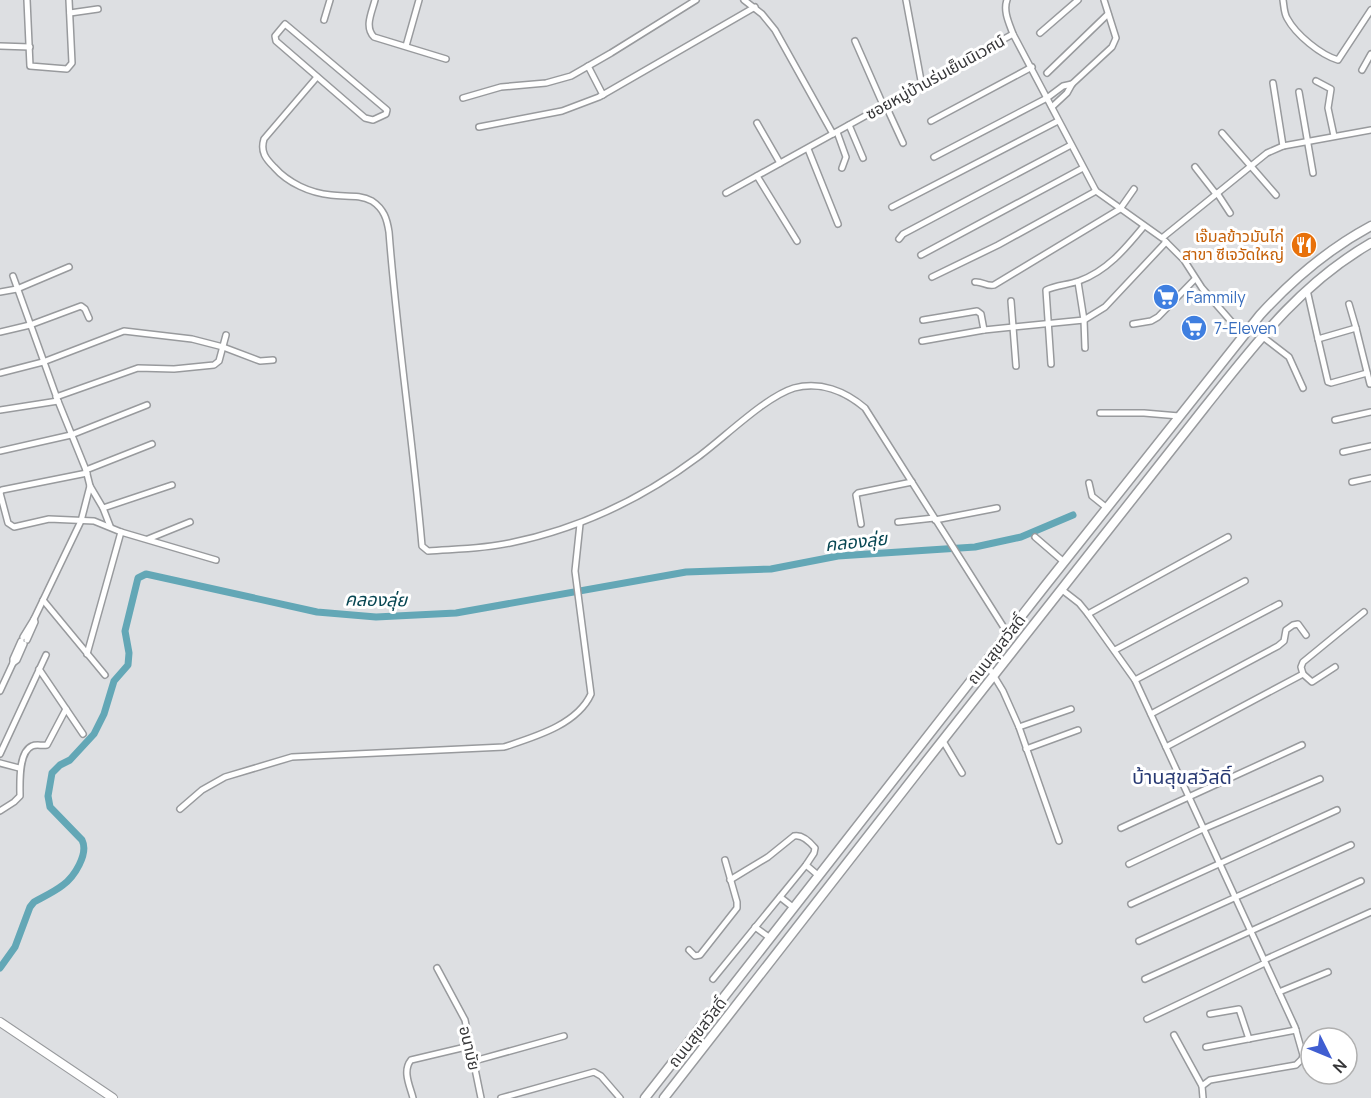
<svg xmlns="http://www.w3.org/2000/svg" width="1371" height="1098" viewBox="0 0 1371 1098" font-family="Manrope,'Noto Sans Thai',sans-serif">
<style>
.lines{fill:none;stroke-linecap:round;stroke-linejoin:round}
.canal{stroke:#63a7b6;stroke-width:7}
.minor-casing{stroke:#989a9d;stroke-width:8}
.secondary-casing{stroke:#989a9d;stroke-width:10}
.primary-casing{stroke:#989a9d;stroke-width:11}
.minor{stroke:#fff;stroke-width:5}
.secondary{stroke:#fff;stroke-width:8}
.primary{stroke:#fff;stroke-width:8}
.labels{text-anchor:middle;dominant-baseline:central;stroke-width:6;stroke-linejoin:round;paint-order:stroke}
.street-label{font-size:16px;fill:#363638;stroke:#fff}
.food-label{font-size:16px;fill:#c56008;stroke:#fff;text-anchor:end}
.shop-label{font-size:16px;fill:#366cbe;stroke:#fff;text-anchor:start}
.water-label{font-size:18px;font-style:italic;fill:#074652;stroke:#fff}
.quarter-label{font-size:20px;fill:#283a73;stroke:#fff}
</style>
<rect width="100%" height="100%" fill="#dddfe2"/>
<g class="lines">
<!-- canal -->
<path class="canal" d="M0 968 15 947 30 907 34 902C43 897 54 892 63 885 74 877 89 854 82 840L50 807 48 796 52 773 60 765 70 760 94 734 104 714 114 681 128 665 129 653 125 631 138 578 146 574 317 612 376 617 456 613 686 572 771 569 838 556 975 547 1021 537 1073 515"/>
<!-- minor casing -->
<g class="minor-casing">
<g id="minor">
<path d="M27 0 30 66 67 69 72 63 69 0"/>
<path d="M375 0C372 12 364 27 374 37L446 59"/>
<path d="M744 0 762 14 775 30 833 134"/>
<path d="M906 0 922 86"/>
<path d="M1007 0C1003 11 1009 23 1013 34"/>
<path d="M1283 0C1284 6 1284 13 1287 18 1296 35 1321 55 1338 60L1371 10"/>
<path d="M70 13 98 9"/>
<path d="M324 20 330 0"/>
<path d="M285 24 387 110 386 114 373 120 365 118 276 41 275 36Z"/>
<path d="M1040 33 1078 0"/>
<path d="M855 41 884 107"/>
<path d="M0 46 30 47"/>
<path d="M406 46 419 0"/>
<path d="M588 66 603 95"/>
<path d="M1362 70 1371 54"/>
<path d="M1047 73 1108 14"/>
<path d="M317 77 264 139C260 152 266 159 274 167 288 183 310 193 331 195 345 197 359 194 372 201 384 209 387 219 389 232 397 337 413 441 422 546L428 551C455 549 483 549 510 543 578 529 642 499 698 457 724 438 765 397 794 388 820 381 845 391 865 408L1008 634"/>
<path d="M1316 81 1331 89 1328 108 1334 136"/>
<path d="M1273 83 1283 146"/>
<path d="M1299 92 1313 173"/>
<path d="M463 98 501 87 546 83 571 76 611 53 696 0"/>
<path d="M886 106 903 143"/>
<path d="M1052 107 1067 93 1072 84 1112 47 1116 38 1104 0"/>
<path d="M931 121 1032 67"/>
<path d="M757 123 780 163"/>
<path d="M849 125 863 158"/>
<path d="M479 127 562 111 599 97 755 7"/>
<path d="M837 132 846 157 842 168"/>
<path d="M1222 133 1276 195"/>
<path d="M808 149 838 224"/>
<path d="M934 157 1047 98 1063 86 1072 84"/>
<path d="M1195 167 1216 194"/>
<path d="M757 176 797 241"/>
<path d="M726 193 1013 34 1096 191 1162 238 1267 153 1283 146 1371 130"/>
<path d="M1217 193 1230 213"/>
<path d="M892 207 1058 121"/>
<path d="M899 239 903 234 1071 145"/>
<path d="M1165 241 1184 260 1202 288 1243 335"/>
<path d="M921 255 1083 168"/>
<path d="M13 276 58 401 86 470 90 486 81 521 34 619"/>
<path d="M932 277 998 245 1096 191"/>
<path d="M975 282C982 281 987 287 994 285L1120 209 1134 189"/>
<path d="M1078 282 1084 320 1085 348"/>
<path d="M1307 290 1318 339 1356 328 1370 384"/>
<path d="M0 292 17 289 69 267"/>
<path d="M1011 301 1016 366"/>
<path d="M1349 304 1356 328"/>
<path d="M923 320 977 311 981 314 984 330"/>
<path d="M1133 324 1151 321 1158 317 1195 279"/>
<path d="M0 332 30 325 81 306 85 309 89 318"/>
<path d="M1263 337 1289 357 1303 388"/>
<path d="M1318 339 1328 382 1331 383 1367 373"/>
<path d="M922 341 984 330 1084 320 1105 307 1166 242"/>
<path d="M1051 364 1046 290C1056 285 1068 285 1079 281 1107 271 1125 249 1144 226"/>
<path d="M0 373 43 362 124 331 192 339 223 347 260 361 273 360"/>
<path d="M56 397 138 368 174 369 214 365 219 361 226 335"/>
<path d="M0 410 58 401"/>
<path d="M1100 413H1144L1179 416"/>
<path d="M1335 420 1371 412"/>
<path d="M0 451 71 435 147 405"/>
<path d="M1343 452 1371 446"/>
<path d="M86 470 152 444"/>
<path d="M1352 482 1371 478"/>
<path d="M1089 483 1092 496 1107 508"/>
<path d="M90 486 103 508 110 526"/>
<path d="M0 492 2 490 87 473"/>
<path d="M0 493 8 523 14 527 49 519 94 521 121 532 216 560"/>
<path d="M103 508 172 485"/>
<path d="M935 520 997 508"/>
<path d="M898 522 934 518"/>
<path d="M861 524 856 495 858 493 912 482"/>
<path d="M1035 537 1064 562"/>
<path d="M148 539 190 522"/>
<path d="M1061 589 1079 603 1088 614 1135 680 1295 1027 1303 1055 1302 1059 1296 1065 1210 1080 1202 1086 1203 1098"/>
<path d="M43 600 105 675"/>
<path d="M1088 614 1228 537"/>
<path d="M23 637 34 619 35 622 27 640"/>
<path d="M21 641 13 659V663L17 660 24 644"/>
<path d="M1115 650 1245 581"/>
<path d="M87 654 121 532"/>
<path d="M986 663 1003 691 1019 727 1059 841"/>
<path d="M39 669 83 734"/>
<path d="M1303 674 1312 682 1335 667"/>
<path d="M1135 680 1279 604"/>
<path d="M0 691 13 663"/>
<path d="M1151 714 1278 646 1284 641 1286 630 1293 625 1298 624 1306 635"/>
<path d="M1019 727 1071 709"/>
<path d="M943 741 962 773"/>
<path d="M1166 747 1303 674 1301 667 1303 662 1364 612"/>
<path d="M1026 749 1078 730"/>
<path d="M0 754 46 655"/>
<path d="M0 763 19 768"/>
<path d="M180 809 202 790 225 777 292 757 504 747C534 737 577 725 591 694L575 571 580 524"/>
<path d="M0 811 14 802 20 796C20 784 18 752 32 746 36 744 42 746 47 745L66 709"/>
<path d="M1121 828 1302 745"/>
<path d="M1129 864 1203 829 1320 779"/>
<path d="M806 865 819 876"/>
<path d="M780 897 794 908"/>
<path d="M1131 904 1337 810"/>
<path d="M755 927 770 938"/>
<path d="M1139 941 1351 845"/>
<path d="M689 950 695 956 700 955 737 908V902L725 860"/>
<path d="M1264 960 1371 912"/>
<path d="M437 968 465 1020 481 1098"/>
<path d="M713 979 806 865 814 853 815 848C810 842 802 834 794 836L768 857 730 880"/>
<path d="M1145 979 1361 881"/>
<path d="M1279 992 1328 972"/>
<path d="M1210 1014 1239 1009 1249 1039"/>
<path d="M1147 1019 1265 963"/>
<path d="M1174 1035 1202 1086"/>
<path d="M1206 1047 1296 1030"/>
<path d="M474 1061 564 1036"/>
<path d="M413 1098C410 1086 402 1071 411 1060L470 1046"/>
<path d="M501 1098 594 1072 601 1076 620 1098"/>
</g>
</g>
<!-- secondary casing -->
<g class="secondary-casing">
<path id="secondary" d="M0 1022 113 1098"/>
</g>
<!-- primary casing -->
<g class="primary-casing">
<g id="primary">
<path d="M645 1098 1045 586 1260 315C1293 279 1328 249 1371 226"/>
<path d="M664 1098C810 910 957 721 1105 534 1138 492 1172 449 1205 407 1256 343 1300 284 1371 243"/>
</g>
</g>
<!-- minor -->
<use href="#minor" class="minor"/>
<!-- secondary -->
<use href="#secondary" class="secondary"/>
<!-- primary -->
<use href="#primary" class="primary"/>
</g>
<!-- icons -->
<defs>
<g id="restaurant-disc" transform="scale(1.35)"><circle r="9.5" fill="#e8710a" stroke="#fff"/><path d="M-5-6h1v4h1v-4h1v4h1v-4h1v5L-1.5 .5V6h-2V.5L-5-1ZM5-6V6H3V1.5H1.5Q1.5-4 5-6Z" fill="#fff"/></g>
<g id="supermarket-disc" transform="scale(1.35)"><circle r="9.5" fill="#3f7fe0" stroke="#fff"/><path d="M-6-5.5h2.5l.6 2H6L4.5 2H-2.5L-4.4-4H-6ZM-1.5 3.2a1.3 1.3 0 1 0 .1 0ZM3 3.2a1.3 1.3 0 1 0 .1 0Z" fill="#fff"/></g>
</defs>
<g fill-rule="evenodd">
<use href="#restaurant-disc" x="1304" y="245"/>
<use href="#supermarket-disc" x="1166" y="297"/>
<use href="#supermarket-disc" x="1194" y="328"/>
</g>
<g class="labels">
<!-- street labels -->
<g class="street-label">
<text transform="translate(935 77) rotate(-29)">ซอยหมู่บ้านร่มเย็นนิเวศน์</text>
<text transform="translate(996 649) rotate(-52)">ถนนสุขสวัสดิ์</text>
<text transform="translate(697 1032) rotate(-52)">ถนนสุขสวัสดิ์</text>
<text transform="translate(470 1048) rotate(77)">อนามัย</text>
</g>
<!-- food labels -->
<g class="food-label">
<text x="1284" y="236">เจ๊มลข้าวมันไก่<tspan x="1284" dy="18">สาขา ซีเจวัดใหญ่</tspan></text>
</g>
<!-- shop labels -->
<g class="shop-label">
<text x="1186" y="297">Fammily</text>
<text x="1214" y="328">7-Eleven</text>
</g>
<!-- water labels -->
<g class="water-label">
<text transform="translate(856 541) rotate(-6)">คลองลุ่ย</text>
<text transform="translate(376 599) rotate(1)">คลองลุ่ย</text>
</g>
<!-- quarter labels -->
<g class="quarter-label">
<text x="1182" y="776">บ้านสุขสวัสดิ์</text>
</g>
</g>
<!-- north arrow -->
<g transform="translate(1329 1056) rotate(133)"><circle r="28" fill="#ffffff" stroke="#afafaf" stroke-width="1.5"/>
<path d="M0-4.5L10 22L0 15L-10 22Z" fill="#405ed1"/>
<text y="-9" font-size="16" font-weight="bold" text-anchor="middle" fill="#363638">N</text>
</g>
</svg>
